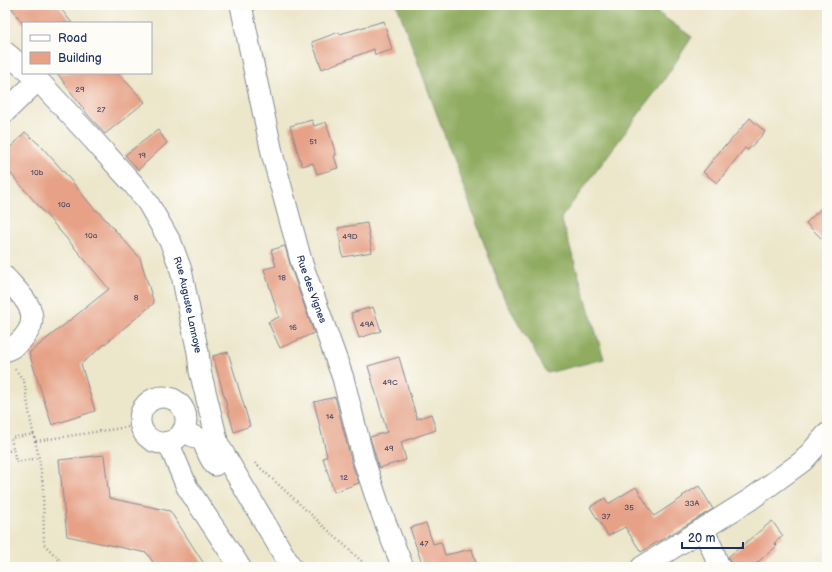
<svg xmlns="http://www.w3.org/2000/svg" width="832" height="572" viewBox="0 0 832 572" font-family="'Balsamiq Sans',sans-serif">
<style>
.forest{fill:#90ac60;stroke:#566e5f}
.building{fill:#e6a186}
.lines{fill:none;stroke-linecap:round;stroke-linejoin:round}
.minor-casing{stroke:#848a94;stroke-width:23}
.path{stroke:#848a94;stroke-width:2.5;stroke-dasharray:1 3;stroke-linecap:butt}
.minor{stroke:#fff;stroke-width:21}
.labels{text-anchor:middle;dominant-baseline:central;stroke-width:3.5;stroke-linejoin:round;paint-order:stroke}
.number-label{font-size:8px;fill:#4e4c68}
.street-label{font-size:10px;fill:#1b2f5e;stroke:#fdfcf7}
</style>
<rect width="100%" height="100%" fill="#fdfcf7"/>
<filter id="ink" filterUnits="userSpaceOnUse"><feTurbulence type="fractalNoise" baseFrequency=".025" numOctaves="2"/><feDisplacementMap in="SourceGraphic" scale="8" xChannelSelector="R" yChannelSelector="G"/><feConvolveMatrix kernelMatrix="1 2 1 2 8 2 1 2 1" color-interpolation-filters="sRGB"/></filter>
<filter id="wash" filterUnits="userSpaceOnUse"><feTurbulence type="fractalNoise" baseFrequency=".012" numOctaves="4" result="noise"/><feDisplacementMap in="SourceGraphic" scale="16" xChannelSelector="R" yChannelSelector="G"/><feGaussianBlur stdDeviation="0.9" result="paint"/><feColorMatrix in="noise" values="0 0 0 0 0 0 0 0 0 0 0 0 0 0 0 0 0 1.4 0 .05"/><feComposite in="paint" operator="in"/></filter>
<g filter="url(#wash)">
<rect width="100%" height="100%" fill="#ece6ca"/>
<!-- forest -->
<path class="forest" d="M397 5H647L692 37 662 83 561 218 604 359 547 373 504 298Z"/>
<g id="blocks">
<!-- building -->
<g class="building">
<path d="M10 5H58L72 23H22Z"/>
<path d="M384 21 392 50 375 55 374 49 322 69 312 42 339 32 340 34Z"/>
<path d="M57 73H118L145 102 105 134 88 115Z"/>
<path d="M750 118 765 132 748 150 745 148 717 183 703 172 725 145 726 146Z"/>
<path d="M312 120 314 126 326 122 336 155 334 156 338 168 317 174 313 163 302 166 290 126Z"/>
<path d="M158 130 167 143 138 170 125 155Z"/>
<path d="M25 132 41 146 64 172 96 211 97 210 140 258 154 303 81 364 95 411 52 425 29 353 109 289 85 260 5 167V151L15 143Z"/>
<path d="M827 203V244L806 223Z"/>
<path d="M367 223 372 252 343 257 338 228Z"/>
<path d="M285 246 291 268 314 333 280 348 268 322 279 317 264 269 276 266 271 250Z"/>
<path d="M373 307 381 331 359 338 351 313Z"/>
<path d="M228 352 250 426 234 432 213 356Z"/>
<path d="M399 357 417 419 431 414 436 430 401 442 406 460 379 468 370 437 387 432 368 366Z"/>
<path d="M335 397 352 464 359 483 334 492 323 458 327 456 314 402Z"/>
<path d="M104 455 109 498 170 511 206 567H156L147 553 67 536 59 460Z"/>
<path d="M699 486 713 509 641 552 625 527 608 536 590 507 605 498 608 504 636 487 654 516 683 497 682 496Z"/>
<path d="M772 521 783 536 774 543 777 546 752 567H731L728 557Z"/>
<path d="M426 523 433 544 441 542 445 555 472 549 477 567H423L410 528Z"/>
</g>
</g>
</g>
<g filter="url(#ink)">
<use href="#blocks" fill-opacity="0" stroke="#848a94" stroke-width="1"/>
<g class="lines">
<!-- minor casing -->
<g class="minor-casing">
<g id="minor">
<path id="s1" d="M241 5 255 74 273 157 302 264 343 378 364 461 378 503 393 543 403 567"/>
<path d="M5 52 23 67"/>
<path id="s2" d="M30 73 38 80 89 135 134 185 148 203 171 243 181 270 193 329 198 352 200 371 218 444 291 567"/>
<path d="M5 112 38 80"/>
<path d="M5 277C19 293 42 311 27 333 21 342 15 347 5 351"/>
<circle cx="163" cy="420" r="23"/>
<path d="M183 431 203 441C206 449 209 458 215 465"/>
<path d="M168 442 187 487 240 567"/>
<path d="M703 529 712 548 719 567"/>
<path d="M642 567 751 499 803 461 827 434"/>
</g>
</g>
<!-- path -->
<g class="path">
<path d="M15 369 24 381 31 423 39 458 43 486 44 544 66 567"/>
<path d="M34 434 11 438 16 462 39 458"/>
<path d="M36 441 141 425"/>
<path d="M5 452 13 450"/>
<path d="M255 463 368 567"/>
</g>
<!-- minor -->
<use href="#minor" class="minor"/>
</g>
</g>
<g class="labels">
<!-- number labels -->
<g class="number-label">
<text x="80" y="89">29</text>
<text x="101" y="109">27</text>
<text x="313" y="141">51</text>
<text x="142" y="155">19</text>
<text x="37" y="172">10b</text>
<text x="64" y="204">10a</text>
<text x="91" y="235">10a</text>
<text x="350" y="236">49D</text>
<text x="282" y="277">18</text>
<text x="136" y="297">8</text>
<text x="367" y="324">49A</text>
<text x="293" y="327">16</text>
<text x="390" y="382">49C</text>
<text x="330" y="416">14</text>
<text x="389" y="448">49</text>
<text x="344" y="477">12</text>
<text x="692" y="503">33A</text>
<text x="629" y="507">35</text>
<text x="606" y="516">37</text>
<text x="424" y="543">47</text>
</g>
<!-- street labels -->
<g class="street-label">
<text stroke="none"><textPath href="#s1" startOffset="293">Rue des Vignes</textPath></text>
<text stroke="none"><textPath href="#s2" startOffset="286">Rue Auguste Lannoye</textPath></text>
</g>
</g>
<!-- margin -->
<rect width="832" height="572" fill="none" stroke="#fdfcf7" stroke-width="20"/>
<!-- legend -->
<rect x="22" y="22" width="130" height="52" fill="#fdfcf7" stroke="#a3aaba"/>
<rect x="30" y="35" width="20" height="6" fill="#ffffff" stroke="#a3aaba"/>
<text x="58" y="42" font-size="12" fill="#1b2f5e">Road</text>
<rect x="30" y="52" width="20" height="12" fill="#e6a186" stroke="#a3aaba"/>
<text x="58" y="62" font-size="12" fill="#1b2f5e">Building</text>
<!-- scale -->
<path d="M682 542v6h61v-6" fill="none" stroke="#1b2f5e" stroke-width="2"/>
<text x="688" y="542" font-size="12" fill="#1b2f5e" stroke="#fdfcf7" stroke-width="3" paint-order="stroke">20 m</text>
</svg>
